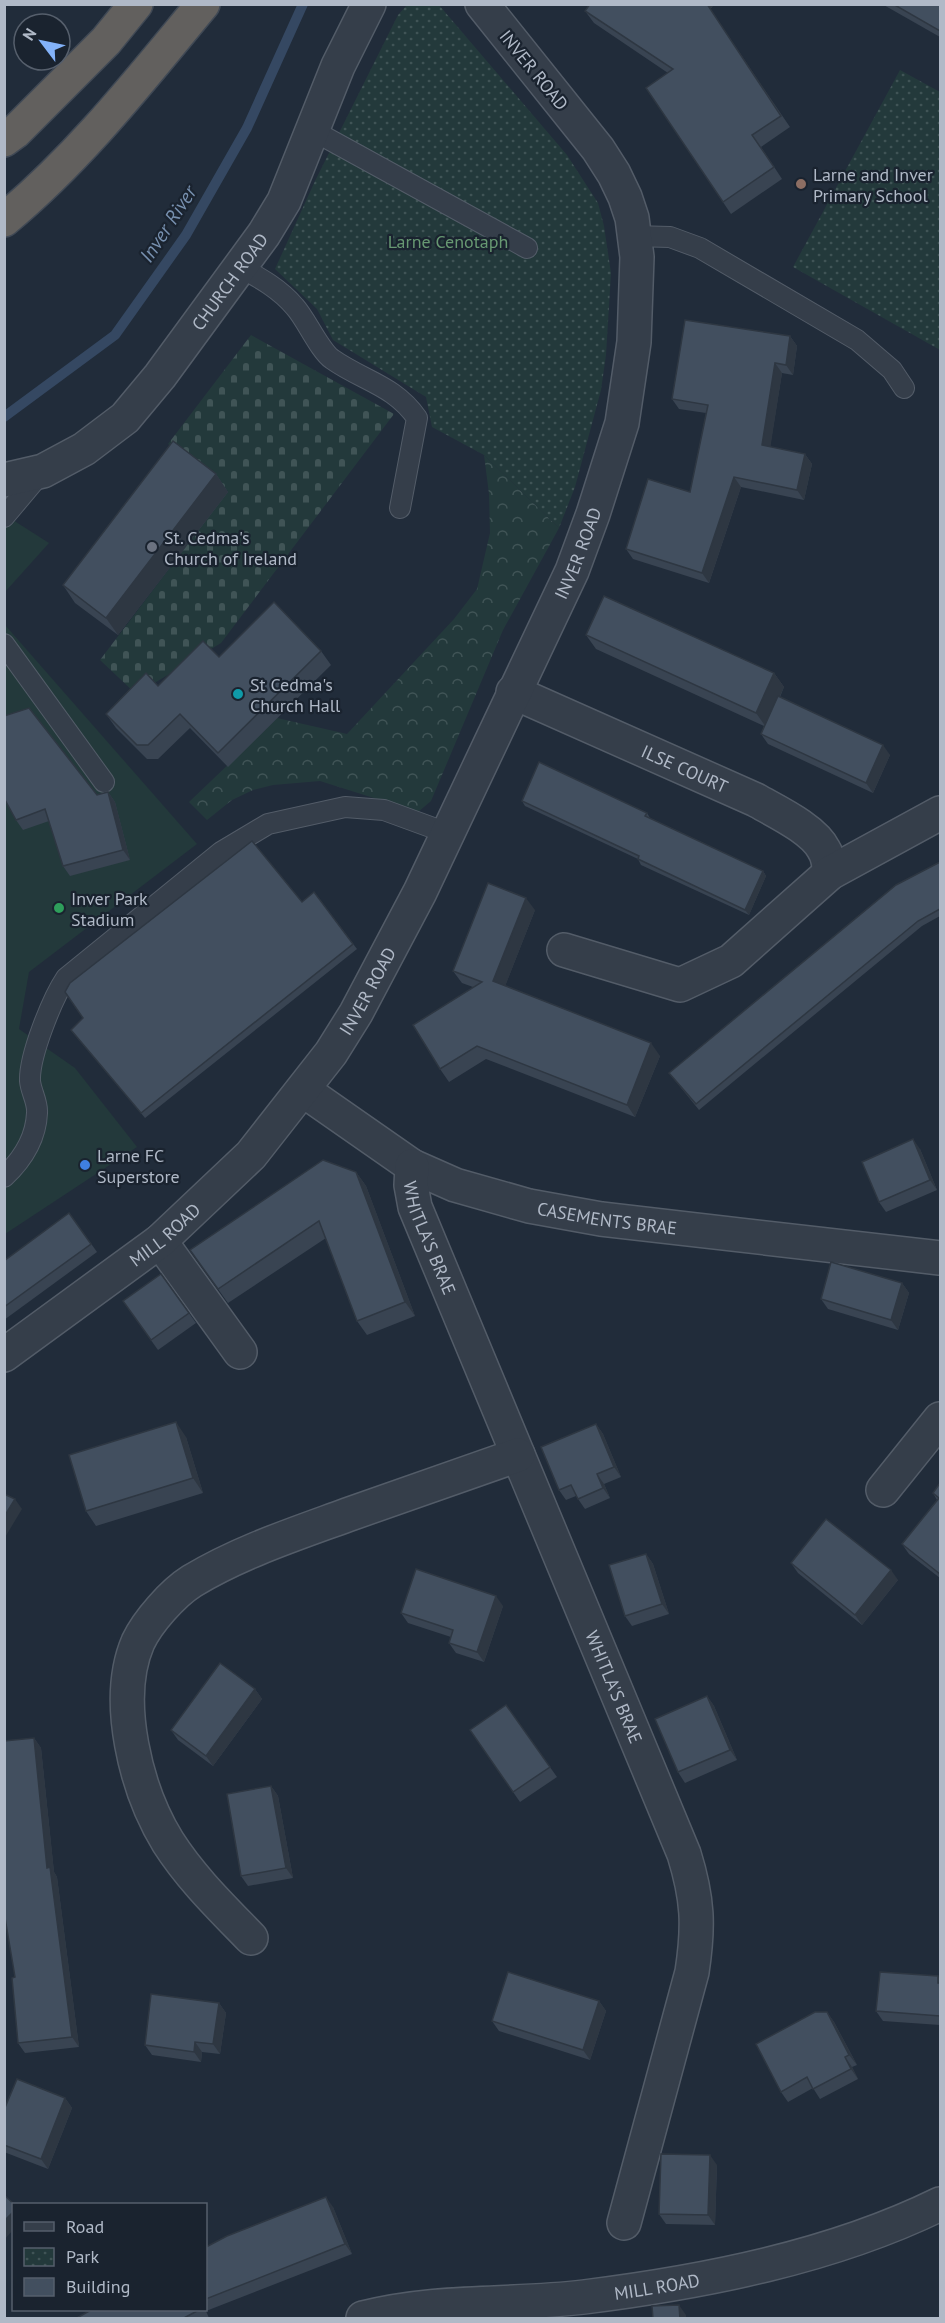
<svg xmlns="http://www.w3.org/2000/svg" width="945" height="2323" viewBox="0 0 945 2323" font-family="'PT Sans',sans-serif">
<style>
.green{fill:#23393b}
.forest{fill:url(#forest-crowns)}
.cemetery{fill:url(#cemetery-stones)}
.park{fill:url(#park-dots)}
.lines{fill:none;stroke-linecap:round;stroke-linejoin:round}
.stream{stroke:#354862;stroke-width:10}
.service-casing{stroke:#535c68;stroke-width:22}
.minor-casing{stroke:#535c68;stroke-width:36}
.tertiary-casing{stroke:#535c68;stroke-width:36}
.trunk-casing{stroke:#404955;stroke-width:36}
.service{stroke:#353e4a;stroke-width:20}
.minor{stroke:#353e4a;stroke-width:33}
.tertiary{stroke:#353e4a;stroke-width:33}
.trunk{stroke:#62605e;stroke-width:33}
.wall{fill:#394452}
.shaded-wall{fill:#2e3742}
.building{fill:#424f5f;stroke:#2e3742;stroke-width:1.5}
.education-dot{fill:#8d6e63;stroke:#1a232f;stroke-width:2}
.worship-dot{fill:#6b7280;stroke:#1a232f;stroke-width:2}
.culture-dot{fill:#0f9aa8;stroke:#1a232f;stroke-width:2}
.leisure-dot{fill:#2e9e5b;stroke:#1a232f;stroke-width:2}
.shop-dot{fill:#3f7fe0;stroke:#1a232f;stroke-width:2}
.labels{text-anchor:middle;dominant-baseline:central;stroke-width:4.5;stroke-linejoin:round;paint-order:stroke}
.street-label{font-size:18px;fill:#b0b9c7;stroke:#1a232f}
.poi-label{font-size:18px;fill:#b0b9c7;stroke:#1a232f;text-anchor:start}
.park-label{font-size:18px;fill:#679872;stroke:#1a232f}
.water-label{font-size:20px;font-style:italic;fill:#7790af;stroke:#1a232f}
</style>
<defs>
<pattern id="forest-crowns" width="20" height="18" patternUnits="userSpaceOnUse" patternTransform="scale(1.5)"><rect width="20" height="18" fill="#23393b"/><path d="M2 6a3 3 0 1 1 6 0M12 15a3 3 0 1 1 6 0" fill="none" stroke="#405456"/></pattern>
<pattern id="cemetery-stones" width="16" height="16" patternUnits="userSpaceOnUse" patternTransform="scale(1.5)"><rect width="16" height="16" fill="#23393b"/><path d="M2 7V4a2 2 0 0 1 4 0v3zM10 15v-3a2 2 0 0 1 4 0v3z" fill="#405456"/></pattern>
<pattern id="park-dots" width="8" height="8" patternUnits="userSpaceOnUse" patternTransform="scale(1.5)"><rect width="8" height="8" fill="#23393b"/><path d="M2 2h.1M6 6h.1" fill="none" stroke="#405456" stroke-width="1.8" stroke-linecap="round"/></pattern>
</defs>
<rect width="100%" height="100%" fill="#212c3a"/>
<!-- green -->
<g class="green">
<path d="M5 515 49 543 5 592Z"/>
<path d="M5 625 197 844 29 972 19 1029 75 1068 137 1147 5 1234Z"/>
</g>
<!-- forest -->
<path class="forest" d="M484 455 559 528 503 630 431 801 418 812 320 781 273 785 253 790 232 800 207 820 189 802 277 718 347 734 454 619 477 589 490 533 489 494Z"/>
<!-- cemetery -->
<path class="cemetery" d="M251 335 394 414 221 643 136 694 100 660 228 491 168 444Z"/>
<!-- park -->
<g class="park">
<path d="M407 5H439L567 155 598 203 604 226 611 273 606 355 601 390 575 487 559 528 484 455 432 427 426 397 333 340 317 309 275 269 315 181 398 15Z"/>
<path d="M900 70 940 92V350L793 267Z"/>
</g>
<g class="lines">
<!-- stream -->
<path class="stream" d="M4 417 115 335 186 235 247 128 303 4"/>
<!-- service casing -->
<g class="service-casing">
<g id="service">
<path d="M312 130 527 248"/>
<path d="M633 236 670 237 700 248 857 340 892 370 904 388"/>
<path d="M240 267C260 278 280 289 295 307 306 319 320 351 332 359 363 381 394 385 417 418L400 508"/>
<path d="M4 517 41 473"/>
<path d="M4 644 104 782"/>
<path d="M4 1177C22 1160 36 1138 37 1113 38 1102 31 1092 30 1081 29 1056 52 999 66 978L221 852 268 824 345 807 384 810 447 833"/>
</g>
</g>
<!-- minor casing -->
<g class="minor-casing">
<g id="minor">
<path id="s1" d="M4 480 43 471 84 449 125 418 160 376 264 234 284 201 338 66 369 4"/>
<path id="s2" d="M513 692 756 800C775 811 814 829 824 850 828 856 829 866 830 873"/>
<path d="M564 950 680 985 731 961 830 873 940 813"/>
<path id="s3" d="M303 1090 412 1166 455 1185 529 1206 601 1219 940 1258"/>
<path id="s4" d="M412 1166 411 1185 415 1207 684 1854C698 1899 699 1926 692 1972L624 2223"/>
<path d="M160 1241 240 1352"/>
<path d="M883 1490 940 1419"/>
<path d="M251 1938C221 1907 191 1878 168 1842 136 1790 113 1700 138 1642 148 1621 173 1593 192 1581 240 1552 295 1534 347 1515 404 1495 461 1475 518 1455"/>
</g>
</g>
<!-- tertiary casing -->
<g class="tertiary-casing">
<g id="tertiary">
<path id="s5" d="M4 1355 160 1241 251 1155 331 1053 356 1013 420 892 572 571 593 514 622 423 634 342 637 257 632 218 625 197 614 174 598 149 482 4"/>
<path id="s6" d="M363 2318C437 2299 509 2306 584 2297 704 2282 832 2257 940 2204"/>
</g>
</g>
<!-- trunk casing -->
<g class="trunk-casing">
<g id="trunk">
<path d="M4 140 15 132 106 41 136 4"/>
<path d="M4 220C80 157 140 80 203 4"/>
</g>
</g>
<!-- service -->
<use href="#service" class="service"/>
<!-- minor -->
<use href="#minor" class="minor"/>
<!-- tertiary -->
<use href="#tertiary" class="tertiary"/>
<!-- trunk -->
<use href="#trunk" class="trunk"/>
</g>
<!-- wall -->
<g class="wall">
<path d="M590 4H714L710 10 790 127 761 147 782 179 731 214 646 88 668 73 594 23 585 11Z"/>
<path d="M882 4H940V37Z"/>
<path d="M790 336 797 346 793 375 782 373 770 447 805 454 812 464 804 500 741 487 709 583 633 559 626 549 690 492 706 413 679 409 672 399Z"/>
<path d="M216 474 228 492 118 635 75 603 63 585Z"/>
<path d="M586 635 774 673 784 687 780 697 890 755 873 793 768 744 761 734 764 726 596 649Z"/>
<path d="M321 651 331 665 228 767 190 728 158 759H147L116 728 106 714 158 686 219 657Z"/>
<path d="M6 716 97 795 108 792 115 802 130 860 70 876 63 866 49 821 23 830 16 820Z"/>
<path d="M522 801 647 813 650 818 763 871 766 876 749 915 641 865 638 859 525 806Z"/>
<path d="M940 862V916L922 926 699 1110 669 1073Z"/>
<path d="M314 892 357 949 145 1118 71 1030 302 902Z"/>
<path d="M535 910 505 986 660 1056 635 1117 486 1059 449 1082 440 1069 473 987 462 983 453 971Z"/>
<path d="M920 1149 937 1190 886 1212 879 1202Z"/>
<path d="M356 1172 366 1186 415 1316 367 1335 357 1321 326 1238 228 1303 190 1250Z"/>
<path d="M69 1213 97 1252 4 1320V1261Z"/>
<path d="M161 1274 196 1323 158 1350 123 1301Z"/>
<path d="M902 1283 909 1293 898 1330 828 1309 821 1299Z"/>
<path d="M596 1424 603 1434 621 1477 604 1484 610 1498 585 1509 576 1496 566 1500 559 1490Z"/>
<path d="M186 1437 203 1493 96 1526 86 1511Z"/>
<path d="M940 1483V1578L909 1554 902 1544 937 1500 933 1493Z"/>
<path d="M646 1554 653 1564 669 1614 632 1626 625 1616Z"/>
<path d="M791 1563 898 1580 862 1625 798 1573Z"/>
<path d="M503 1606 484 1662 456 1653 449 1643 451 1637 408 1623 401 1613Z"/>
<path d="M255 1689 262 1699 213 1766 178 1740 171 1730Z"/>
<path d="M707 1696 714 1706 737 1760 685 1783 678 1772Z"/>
<path d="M506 1705 557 1777 520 1802 470 1730Z"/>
<path d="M34 1738 41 1748 54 1872 57 1877 79 2047 25 2053 18 2043 15 1977Z"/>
<path d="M271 1786 278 1796 293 1878 248 1886 241 1876Z"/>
<path d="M938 1976 940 1980V2025L883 2021 876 2011Z"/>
<path d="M599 2001 606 2011 590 2060 499 2031 492 2021Z"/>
<path d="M219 2003 226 2013 220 2054 202 2052 201 2062 152 2055 145 2045Z"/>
<path d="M827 2012 834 2022 857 2065 852 2067 858 2079 820 2099 813 2088 788 2102 781 2092Z"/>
<path d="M65 2098 72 2108 48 2169 4 2152V2110Z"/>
<path d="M717 2165 715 2225 666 2224 659 2214Z"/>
<path d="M333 2207 352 2254 206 2311 209 2318 208 2319H75L91 2310H206V2247Z"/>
</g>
<!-- shaded-wall -->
<g class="shaded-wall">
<path d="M707 4H714L710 10 790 127Z"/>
<path d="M790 336 797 346 793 375 786 365Z"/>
<path d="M775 363 782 373 769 456 762 445Z"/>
<path d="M805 454 812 464 804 500 797 490Z"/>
<path d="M216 474 228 492 118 635 106 618Z"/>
<path d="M734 477 741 487 709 583 702 573Z"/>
<path d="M774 673 784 687 766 727 756 713Z"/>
<path d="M883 745 890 755 873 793 866 783Z"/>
<path d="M108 792 115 802 130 860 123 850Z"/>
<path d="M763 871 766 876 749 915 745 910Z"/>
<path d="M526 898 535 910 502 994 493 981Z"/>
<path d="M651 1043 660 1056 635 1117 627 1105Z"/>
<path d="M913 1139 920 1149 937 1190 930 1180Z"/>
<path d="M356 1172 366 1186 415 1316 405 1302Z"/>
<path d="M902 1283 909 1293 898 1330 891 1320Z"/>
<path d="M176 1422 186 1437 203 1493 193 1478Z"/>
<path d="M596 1424 603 1434 621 1477 614 1467Z"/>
<path d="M597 1474 604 1484 610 1498 603 1488Z"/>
<path d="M15 1499 22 1509 4 1539V1517Z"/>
<path d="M646 1554 653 1564 669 1614 662 1604Z"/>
<path d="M891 1570 898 1580 862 1625 855 1615Z"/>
<path d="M496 1596 503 1606 484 1662 477 1652Z"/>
<path d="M255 1689 262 1699 213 1766 206 1756Z"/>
<path d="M707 1696 714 1706 737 1760 730 1750Z"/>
<path d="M34 1738 41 1748 54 1872 57 1877 79 2047 72 2037 47 1868Z"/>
<path d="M271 1786 278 1796 293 1878 286 1868Z"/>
<path d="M599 2001 606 2011 590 2060 583 2050Z"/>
<path d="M219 2003 226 2013 220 2054 213 2044Z"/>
<path d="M827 2012 834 2022 857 2065 849 2055Z"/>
<path d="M195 2042 202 2052 201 2062 194 2052Z"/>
<path d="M845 2057 852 2067 858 2079 851 2069Z"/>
<path d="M65 2098 72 2108 48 2169 41 2159Z"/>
<path d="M710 2155 717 2165 715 2225 708 2215Z"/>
<path d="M326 2197 333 2207 352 2254 345 2244Z"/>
<path d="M14 2211V2229L4 2240V2221Z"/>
<path d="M679 2305 686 2315V2319H680Z"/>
</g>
<!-- building -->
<g class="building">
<path d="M590 4H707L781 116 752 135 774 167 723 202 646 88 673 69 585 11Z"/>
<path d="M893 4H940V31Z"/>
<path d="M685 320 790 336 786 365 775 363 762 445 805 454 797 490 734 477 702 573 626 549 648 479 690 492 708 405 672 399Z"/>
<path d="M173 441 216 474 106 618 63 585Z"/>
<path d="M604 596 774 673 756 713 586 635Z"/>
<path d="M274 602 321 651 218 753 180 714 148 745H137L106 714 146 673 158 686 203 641 219 657Z"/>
<path d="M778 696 883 745 866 783 761 734Z"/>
<path d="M29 708 97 795 108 792 123 850 63 866 45 809 16 820 4 798V716Z"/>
<path d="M539 762 647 813 645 816 763 871 745 910 638 859 639 856 522 801Z"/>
<path d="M252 841 302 902 314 892 353 944 141 1113 71 1030 83 1018 65 992 70 983Z"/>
<path d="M940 862V909L918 921 696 1104 669 1073 896 885Z"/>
<path d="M488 883 526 898 493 981 651 1043 627 1105 477 1046 440 1069 413 1025 482 982 453 971Z"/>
<path d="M913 1139 930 1180 879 1202 862 1162Z"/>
<path d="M323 1160 356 1172 405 1302 357 1321 319 1221 218 1289 190 1250Z"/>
<path d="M69 1213 91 1244 4 1307V1261Z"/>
<path d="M831 1262 902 1283 891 1320 821 1299Z"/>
<path d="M161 1274 189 1313 151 1340 123 1301Z"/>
<path d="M176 1422 193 1478 86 1511 69 1455Z"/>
<path d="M596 1424 614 1467 597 1474 603 1488 578 1499 571 1485 559 1490 541 1447Z"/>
<path d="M940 1483V1574L902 1544 939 1498 933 1493Z"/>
<path d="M4 1494 15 1499 4 1517Z"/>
<path d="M826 1519 891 1570 855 1615 791 1563Z"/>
<path d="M646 1554 662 1604 625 1616 609 1565Z"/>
<path d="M416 1569 496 1596 477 1652 449 1643 453 1630 401 1613Z"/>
<path d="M220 1663 255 1689 206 1756 171 1730Z"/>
<path d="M707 1696 730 1750 678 1772 655 1719Z"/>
<path d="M506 1705 550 1767 513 1792 470 1730Z"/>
<path d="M34 1738 47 1868 50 1867 72 2037 18 2043 12 1978 15 1977 4 1912V1741Z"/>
<path d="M271 1786 286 1868 241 1876 227 1794Z"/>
<path d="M508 1972 599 2001 583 2050 492 2021Z"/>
<path d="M880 1972 938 1976V1983H940V2016L876 2011Z"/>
<path d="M151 1994 219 2003 213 2044 195 2042 194 2052 145 2045Z"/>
<path d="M815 2012H827L849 2055 845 2057 851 2069 813 2089 807 2077 781 2092 756 2044Z"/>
<path d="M17 2079 65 2098 41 2159 4 2145V2110Z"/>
<path d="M661 2154 710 2155 708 2215 659 2214Z"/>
<path d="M4 2195 15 2205H14V2211L4 2221Z"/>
<path d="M326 2197 345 2244 206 2299V2247L227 2236Z"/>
<path d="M679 2305 680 2319H653L652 2306Z"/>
<path d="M91 2310H199L182 2319H75Z"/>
</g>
<!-- markers -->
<circle class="education-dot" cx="801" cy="184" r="6"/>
<circle class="worship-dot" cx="152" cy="547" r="6"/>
<circle class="culture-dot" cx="238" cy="694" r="6"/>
<circle class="leisure-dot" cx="59" cy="908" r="6"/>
<circle class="shop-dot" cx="85" cy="1165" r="6"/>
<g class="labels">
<!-- street labels -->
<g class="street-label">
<text transform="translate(534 70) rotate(51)">INVER ROAD</text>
<text stroke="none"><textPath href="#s1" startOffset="310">CHURCH ROAD</textPath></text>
<text stroke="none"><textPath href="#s5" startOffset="1006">INVER ROAD</textPath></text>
<text stroke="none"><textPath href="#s2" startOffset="188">ILSE COURT</textPath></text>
<text stroke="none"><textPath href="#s5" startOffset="520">INVER ROAD</textPath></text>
<text stroke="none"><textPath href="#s3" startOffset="336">CASEMENTS BRAE</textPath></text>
<text stroke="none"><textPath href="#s5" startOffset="201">MILL ROAD</textPath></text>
<text stroke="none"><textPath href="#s4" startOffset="75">WHITLA'S BRAE</textPath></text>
<text stroke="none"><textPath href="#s4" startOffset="561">WHITLA'S BRAE</textPath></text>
<text stroke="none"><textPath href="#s6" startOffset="296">MILL ROAD</textPath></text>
</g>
<!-- poi labels -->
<g class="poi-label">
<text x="813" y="174">Larne and Inver<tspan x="813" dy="21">Primary School</tspan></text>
<text x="164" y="537">St. Cedma's<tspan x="164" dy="21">Church of Ireland</tspan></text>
<text x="250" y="684">St Cedma's<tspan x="250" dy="21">Church Hall</tspan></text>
<text x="71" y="898">Inver Park<tspan x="71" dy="21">Stadium</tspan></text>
<text x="97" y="1155">Larne FC<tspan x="97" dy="21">Superstore</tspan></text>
</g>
<!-- park labels -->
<g class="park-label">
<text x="448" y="241">Larne Cenotaph</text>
</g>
<!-- water labels -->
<g class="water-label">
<text transform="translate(168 224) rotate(-57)">Inver River</text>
</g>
</g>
<!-- border -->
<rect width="945" height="2323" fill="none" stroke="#b0b9c7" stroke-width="12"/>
<!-- legend -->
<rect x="12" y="2203" width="195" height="108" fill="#1a232f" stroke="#565f6c" stroke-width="1.5"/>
<rect x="24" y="2222" width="30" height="9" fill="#353e4a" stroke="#565f6c" stroke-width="1.5"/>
<text x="66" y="2233" font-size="18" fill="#b0b9c7">Road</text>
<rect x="24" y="2248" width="30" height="18" fill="url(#park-dots)" stroke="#565f6c" stroke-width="1.5"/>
<text x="66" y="2263" font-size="18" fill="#b0b9c7">Park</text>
<rect x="24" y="2278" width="30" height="18" fill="#424f5f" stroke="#565f6c" stroke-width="1.5"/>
<text x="66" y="2293" font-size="18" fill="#b0b9c7">Building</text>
<!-- north arrow -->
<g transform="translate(42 42) rotate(302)"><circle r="28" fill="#1a232f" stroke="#565f6c" stroke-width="1.5"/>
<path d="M0-4.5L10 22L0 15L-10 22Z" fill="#83b2f9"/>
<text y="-9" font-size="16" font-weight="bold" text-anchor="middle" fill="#b0b9c7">N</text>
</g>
</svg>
